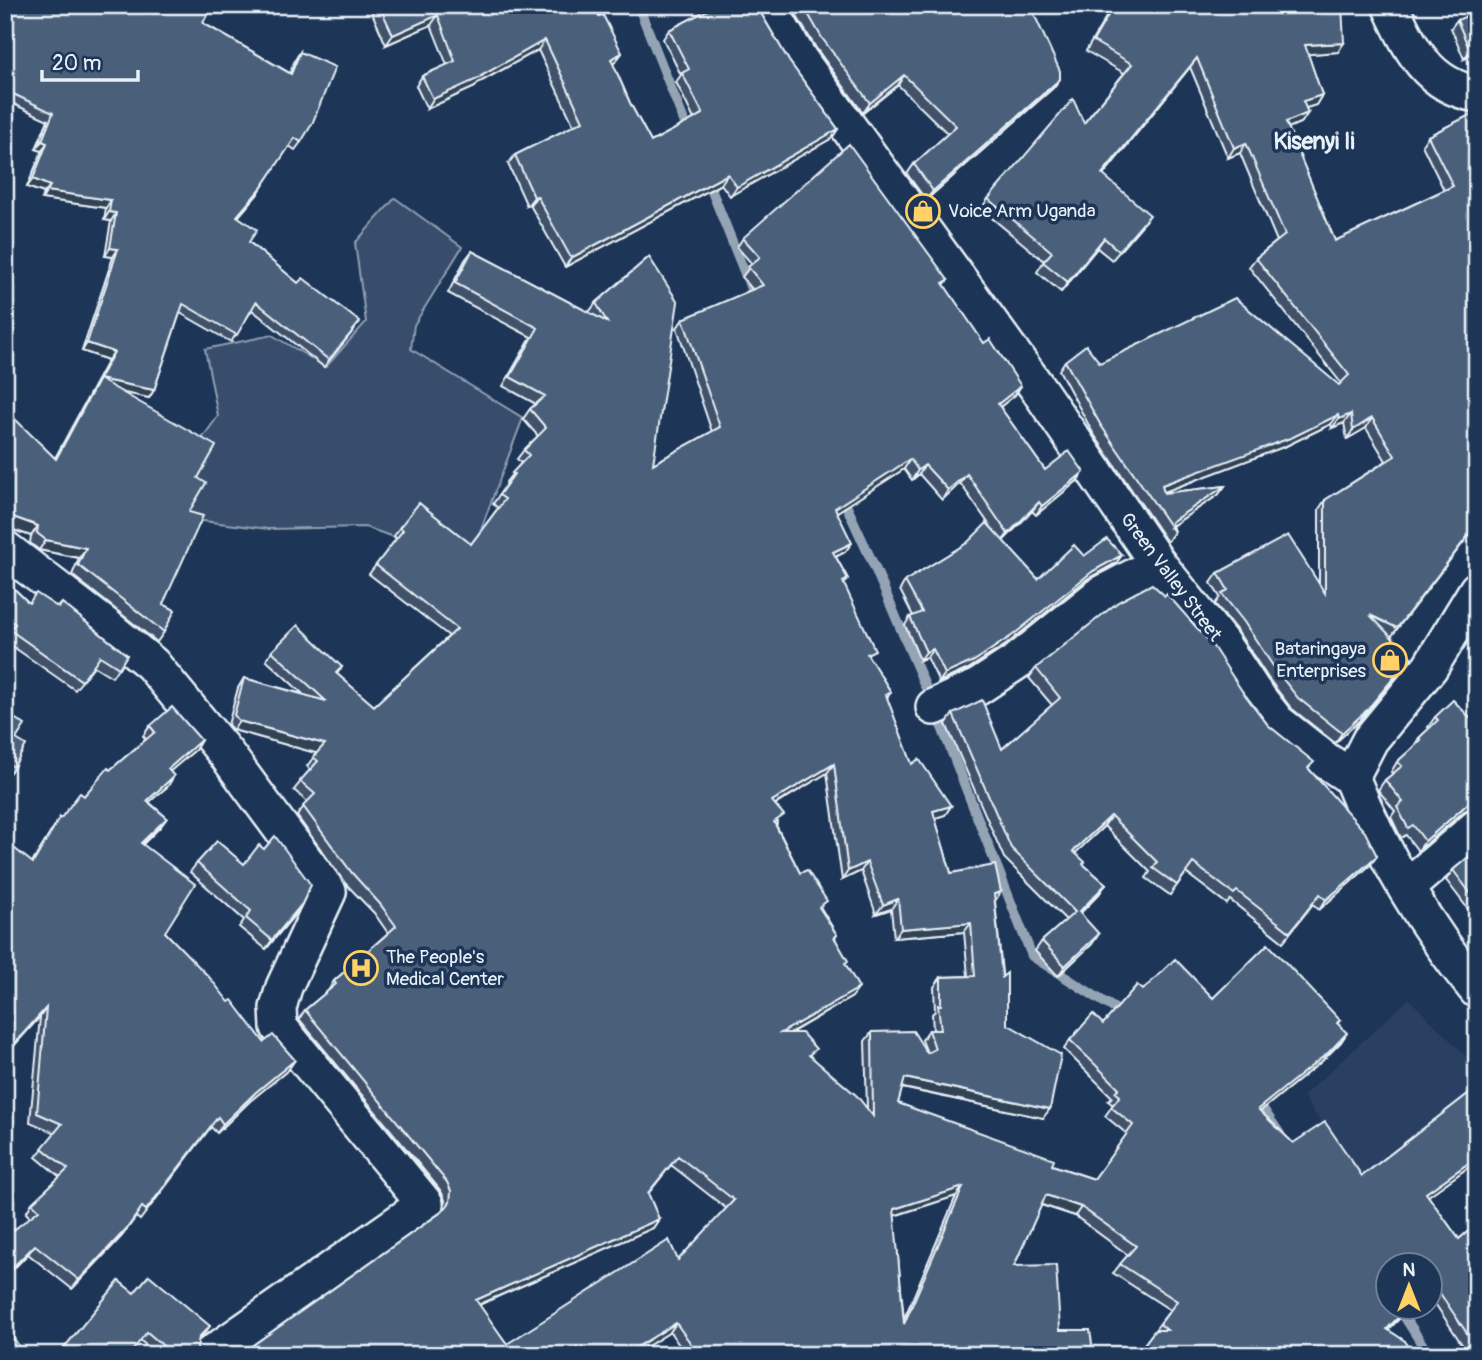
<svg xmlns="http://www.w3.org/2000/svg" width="1482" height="1360" viewBox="0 0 1482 1360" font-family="Pangolin,sans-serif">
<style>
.built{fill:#2a4162}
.green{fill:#374d6c;stroke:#909fb2;stroke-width:2}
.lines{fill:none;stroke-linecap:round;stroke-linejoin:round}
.stream{stroke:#95a4b5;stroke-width:10}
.minor-casing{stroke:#e8f1f8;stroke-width:40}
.minor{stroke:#1d3557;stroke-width:35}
.wall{fill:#3f5169;stroke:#e8f1f8;stroke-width:2;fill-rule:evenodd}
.shaded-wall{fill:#334255;stroke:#e8f1f8;stroke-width:2}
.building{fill:#495e7a;stroke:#e8f1f8;stroke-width:2;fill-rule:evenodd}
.labels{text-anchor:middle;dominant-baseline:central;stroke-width:7;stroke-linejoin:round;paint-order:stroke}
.poi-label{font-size:19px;fill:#e8f1f8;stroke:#1d3557;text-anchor:start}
.street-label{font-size:19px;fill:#e8f1f8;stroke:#1d3557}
.quarter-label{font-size:23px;font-weight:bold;fill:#e8f1f8;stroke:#1d3557}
</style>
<rect width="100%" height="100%" fill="#1d3557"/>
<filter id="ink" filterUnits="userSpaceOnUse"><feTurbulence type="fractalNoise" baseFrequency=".0143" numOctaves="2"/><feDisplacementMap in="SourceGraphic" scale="14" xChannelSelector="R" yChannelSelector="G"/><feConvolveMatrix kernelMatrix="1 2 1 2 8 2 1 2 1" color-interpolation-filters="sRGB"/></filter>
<g filter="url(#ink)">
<!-- built -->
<path class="built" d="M1409 999 1474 1064 1477 1068V1091L1360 1182 1303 1096Z"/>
<!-- green -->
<path class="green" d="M395 198 462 247 414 325 411 349 523 418 468 563 365 527 268 529 187 519 179 471 218 416 205 349 272 335 326 367 366 322 355 243Z"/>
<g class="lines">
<!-- stream -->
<g class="stream">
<path d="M638 5 690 136"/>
<path d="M707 179 756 301"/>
<path d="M841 494 875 568 934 707 1032 956 1126 1016"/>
<path d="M1257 1100 1280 1134"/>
<path d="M1399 1308 1429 1355"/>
</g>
<!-- minor casing -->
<g class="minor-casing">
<g id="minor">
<path d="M767 5 799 59 1039 390 1158 564 1221 643 1252 690 1277 722 1325 760 1351 777"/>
<path d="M1390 5C1409 46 1427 86 1477 94"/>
<path d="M5 549 108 628 152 664 227 755 328 892 284 987 278 1008 279 1027 425 1204 210 1355"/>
<path d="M934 707 978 687 1019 660 1100 595 1158 564"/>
<path d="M1351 777C1381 852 1425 927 1477 990"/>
<path d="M1351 777 1370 740 1430 667 1477 590"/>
<path d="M1407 887 1477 827"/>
</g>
</g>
<!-- minor -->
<use href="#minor" class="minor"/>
</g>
<!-- wall -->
<g class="wall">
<path d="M5 5 203 23 290 73 295 60 300 52 301 142 295 150 289 146 257 195 238 217 249 242 354 330 324 367 252 310 231 342 180 313 154 390 149 398 122 392 198 478 163 604 164 632 157 642 72 575 79 558 39 550 30 543 31 536 5 527V419L55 458 108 360 82 351 113 257 105 256 111 221 104 220 106 208 42 199 44 193 27 187 42 151 36 149 48 120 5 100Z"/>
<path d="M378 5H593L622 53 615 62 613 64 630 103 651 142 694 119 676 82 681 75 663 39 669 30 709 10 707 7 708 5H756L789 61 838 129 832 138 730 196 721 184 565 267 530 205 527 206 508 164 515 155 574 126 538 50 478 83 475 87 427 109 416 86 422 76 447 65 431 25 386 45 372 13Z"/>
<path d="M790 5H1030L1060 79 1053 88 926 200 907 174 914 164 948 134 898 85 863 113 816 48Z"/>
<path d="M1071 5H1342L1338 52 1308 54 1322 95 1316 105 1306 108 1302 122 1288 128 1335 241 1444 190 1422 145 1428 136 1470 115 1477 525 1391 637 1411 657 1360 720 1335 743 1291 708 1268 678 1238 632 1215 604 1220 597 1211 583 1218 573 1319 583V509L1325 500 1386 461 1366 428 1347 439 1344 423 1332 428 1331 424 1286 446 1164 492V493L1225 486 1218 495 1172 526 1174 532 1167 542 1093 433 1059 370 1065 361 1100 363 1339 385 1341 383 1249 267 1256 258 1277 241 1240 153 1228 158 1190 67 1103 175 1143 224 1112 260 1097 248 1061 292 1037 272 1044 261 981 209 988 199 1084 123 1124 73 1086 51 1112 7Z"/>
<path d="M1457 20 1477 54 1464 59 1451 28Z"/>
<path d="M743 238 948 280 944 285 1015 395 1000 407 1045 470 1077 481 1036 515 1032 511 1003 541 1038 579 1084 556 1122 555 1116 563 1087 579 1007 644 968 669 939 682 927 657 920 660 905 625 910 617 913 616 900 590 905 581 967 543 991 527 960 483 942 500 919 474 912 480 904 469 837 512 845 552 836 557 848 579 844 585 869 658 891 692 887 698 912 764 951 806 945 815 935 818 951 873 995 901 1007 1024 1043 1118 902 1088 898 1103 1052 1165 1094 1179 1127 1134 1105 1116 1113 1105 1108 1101 1112 1097 1064 1049 1070 1040 1103 1024 1143 990 1213 998 1340 1020 1338 1023 1341 1042 1322 1061 1260 1111 1293 1143 1362 1176 1477 1087V1161L1428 1196 1459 1239 1477 1224V1355H1469L1430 1296V1265L1388 1307H1411L1388 1330 1136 1355 1170 1310 1113 1273 1128 1255 1075 1216 1041 1205 1014 1266 1060 1330 1093 1351 1096 1355H686L670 1332 633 1355H239L444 1210 445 1200 441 1191 299 1019 305 1010 328 991 334 981 388 933 374 913 345 883 297 816 307 802 294 790 310 770 307 766 317 753 233 730 228 725 238 688 244 678 303 694 266 660 272 651 342 667 337 674 374 706 449 636 369 574 396 539 394 536 400 527 471 544 498 508 493 504 507 483 506 482 521 463 517 459 524 450 538 436 523 419 530 409 536 404 503 386 531 337 448 293 465 260 472 251 590 313 589 312 596 303 649 257 653 464 712 432 677 328 683 319 753 290 742 277 752 264 737 247ZM827 773 842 880 861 871 876 914 891 909 894 938 964 932 968 976 941 977 934 987 935 1011 932 1014 933 1030H929L922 1040 927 1053 872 1032 865 1041 867 1108 811 1057 791 1033 852 997 846 965 835 938 837 935 800 873 776 825 777 824 775 805ZM671 1165 727 1209 678 1260 507 1344 479 1305 653 1228 659 1219 648 1194ZM956 1196 904 1319 894 1216Z"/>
<path d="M5 580 29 603 58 607 62 603 127 655 112 677 94 666 75 690 5 641V637L8 633 5 631Z"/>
<path d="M1036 668 1242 691 1268 725 1309 769 1377 856 1370 865 1319 910 1313 904 1283 942 1230 900 1227 904 1186 873 1170 895 1146 878 1150 872 1104 826 1075 853 1083 864 1106 884 1099 894 1080 913 1092 944 1058 976 1035 951 1042 941 1066 920 1004 858 946 724 953 714 1002 749 1052 705 1029 678Z"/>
<path d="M5 712 16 739 14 767 7 776 5 775Z"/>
<path d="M1435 717 1477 725V808L1473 807 1464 811 1418 851 1406 835 1401 838 1391 817 1395 811 1378 790 1385 780 1393 774 1391 772 1397 762 1413 748 1419 738 1430 728 1428 727Z"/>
<path d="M150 726 201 740 195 750 170 771 168 786 149 802 167 818 160 827 143 844 165 932 288 1070 250 1101 217 1133 211 1127 140 1220 136 1217 122 1236 72 1289 28 1254 30 1217 26 1213 32 1203 60 1177 36 1157 55 1133 30 1122 40 1017 32 863 60 817 61 818 110 770 146 739 143 736Z"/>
<path d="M1477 850V936L1468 925 1474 917 1446 880 1453 870Z"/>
<path d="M197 863 296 913 266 949 239 927 244 920 190 872Z"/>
<path d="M134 1293 210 1326 198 1340 197 1348 199 1355H157L141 1341Z"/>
</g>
<!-- shaded-wall -->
<g class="shaded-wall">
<path d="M1072 5H1113L1112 7Z"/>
<path d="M438 15 431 25 386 45 393 35Z"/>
<path d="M545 40 538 50 478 83 475 87 427 109 433 99 481 76Z"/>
<path d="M1344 43 1338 52 1298 55 1305 45Z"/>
<path d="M1477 48V54L1464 59 1470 51Z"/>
<path d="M622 53 615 62 604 68 611 59Z"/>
<path d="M1197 58 1190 67 1096 184 1102 174Z"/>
<path d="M904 75 898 85 863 113 870 103Z"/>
<path d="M1060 79 1053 88 926 200 933 191Z"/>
<path d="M1322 95 1316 105 1297 111 1303 101Z"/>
<path d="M1308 113 1302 122 1279 132 1286 122Z"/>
<path d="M838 129 832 138 730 196 737 187Z"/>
<path d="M42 141 47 143 42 151 36 149Z"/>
<path d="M1246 143 1240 153 1228 158 1234 148Z"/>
<path d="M728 174 721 184 565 267 571 258Z"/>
<path d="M33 179 50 186 44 193 27 187Z"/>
<path d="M262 187 257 195 232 224 237 216Z"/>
<path d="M47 191 111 200 106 208 42 199Z"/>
<path d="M537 196 530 205 527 206 534 197Z"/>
<path d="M109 212 116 213 111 221 104 220Z"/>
<path d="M1104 238 1097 248 1061 292 1068 282Z"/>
<path d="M110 248 118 249 113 257 105 256Z"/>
<path d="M87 343 114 352 108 360 82 351Z"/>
<path d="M99 379 94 386 99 379 154 390 149 398 95 387Z"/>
<path d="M1021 386 1015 395 991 414 998 404Z"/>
<path d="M1351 414 1344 423 1332 428 1339 419Z"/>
<path d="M1338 415 1331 424 1286 446 1156 495 1162 485Z"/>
<path d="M1372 418 1366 428 1347 439 1353 430Z"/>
<path d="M910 459 904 469 828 518 835 508Z"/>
<path d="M925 465 919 474 912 480 918 470Z"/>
<path d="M1084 472 1077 481 1036 515 1042 506Z"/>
<path d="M967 474 960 483 942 500 948 490Z"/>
<path d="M1225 486 1218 495 1170 527 1171 522Z"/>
<path d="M1039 502 1032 511 1001 543 1008 534Z"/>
<path d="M5 514 38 526 31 536 5 527Z"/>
<path d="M46 540 86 548 79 558 39 550Z"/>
<path d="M852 543 845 552 827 561 833 552Z"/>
<path d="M1122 555 1116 563 1087 579 1007 644 968 669 939 682 945 674 1093 571Z"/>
<path d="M933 649 927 657 920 660 926 652Z"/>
<path d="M1411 657 1360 720 1335 743 1342 733Z"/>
<path d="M239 721 325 744 319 754 233 730Z"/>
<path d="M201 740 195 750 161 779 168 769Z"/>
<path d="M834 764 827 773 765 810 772 801Z"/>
<path d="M174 776 168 786 140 810 147 801Z"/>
<path d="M1477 799V808L1473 807 1464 811 1418 851 1425 841 1471 801Z"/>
<path d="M951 806 945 815 926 821 933 811Z"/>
<path d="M1111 816 1104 826 1067 861 1073 851Z"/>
<path d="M167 818 160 827 135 852 141 843Z"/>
<path d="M1377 856 1370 865 1319 910 1326 900Z"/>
<path d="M867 862 861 871 842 880 848 871Z"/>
<path d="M1106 884 1099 894 1072 922 1079 912Z"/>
<path d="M1001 892 995 901 994 894Z"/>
<path d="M898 899 891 909 876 914 883 905Z"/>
<path d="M302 904 296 913 266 949 272 940Z"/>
<path d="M971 923 964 932 894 938 901 929Z"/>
<path d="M1099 934 1092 944 1058 976 1065 966Z"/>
<path d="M859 988 852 997 774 1042 781 1033Z"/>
<path d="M46 1008 40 1017 5 1056V1054Z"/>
<path d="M1347 1033 1341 1042 1322 1061 1252 1118 1258 1109Z"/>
<path d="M295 1060 288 1070 250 1101 217 1133 223 1124 256 1092Z"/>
<path d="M905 1078 1050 1109 1043 1118 899 1087Z"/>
<path d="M1477 1157V1161L1420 1202 1426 1193Z"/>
<path d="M963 1187 956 1196 887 1218 894 1209Z"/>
<path d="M1046 1195 1081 1207 1075 1216 1039 1204Z"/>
<path d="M659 1219 653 1228 469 1309 476 1300Z"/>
<path d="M128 1227 122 1236 72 1289 79 1280Z"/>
<path d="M35 1245 28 1254 5 1278V1275Z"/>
<path d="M1408 1307H1411L1380 1338 1387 1329Z"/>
<path d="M676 1323 670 1332 633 1355H624Z"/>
<path d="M210 1326 203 1335 192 1346 199 1337Z"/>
</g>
<!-- building -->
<g class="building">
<path d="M5 5H212L203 23 291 74 300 52 335 67 312 124 301 142 295 138 262 187 237 216 257 230 249 242 298 283 303 278 360 322 329 360 256 302 237 335 183 304 154 390 99 379 114 352 87 343 118 249 110 248 116 213 109 212 111 200 47 191 50 186 33 179 47 143 42 141 53 113 5 90Z"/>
<path d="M379 5H593L599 16 603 15 622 53 611 59 630 103 651 142 703 114 682 73 689 69 669 30 717 5H756L789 61 838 129 737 187 728 174 571 258 537 196 534 197 515 155 583 121 545 40 481 76 482 77 433 99 422 76 455 61 438 15 393 35Z"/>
<path d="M803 5H1030L1060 71V79L933 191 914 164 956 126 904 75 870 103 822 38Z"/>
<path d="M1114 5H1342L1344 43 1305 45 1322 95 1303 101 1308 113 1286 122 1335 241 1453 186 1428 136 1470 115H1477V524L1397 628 1370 615 1411 657 1367 710 1342 733 1298 698 1275 669 1244 622 1222 594 1228 590 1218 573 1288 535 1325 593V500L1395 456 1372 418 1353 430 1351 414 1339 419 1338 415 1293 437 1162 485 1164 493 1225 486 1171 522 1174 532 1100 424 1065 361 1086 345 1100 363 1235 298 1339 385 1349 375 1256 258 1285 235 1246 143 1234 148 1197 58 1102 174 1150 215 1119 251 1104 238 1068 282 1043 262 1052 252 988 199 1073 99 1084 123 1132 64 1093 41Z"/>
<path d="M1477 12V48L1470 51 1457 20Z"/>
<path d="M849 144 948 280 943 283 984 343 990 339 1021 386 998 404 1045 470 1069 451 1084 472 1042 506 1039 502 1008 534 967 474 948 490 925 465 918 470 910 459 835 508 852 543 833 552 848 579 843 582 875 650 867 654 891 692 886 695 912 764 919 759 951 806 933 811 951 873 995 865 1001 892 994 894 1002 977 1007 973V1024L1061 1055 1050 1109 905 1078 898 1103 1054 1159 1052 1165 1094 1179 1133 1125 1111 1107 1120 1096 1115 1092 1119 1088 1070 1040 1093 1014 1103 1024 1137 985 1143 990 1175 959 1213 998 1268 944 1340 1020 1337 1023 1347 1033 1329 1052 1258 1109 1293 1143 1325 1122 1362 1176 1477 1087V1157L1426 1193 1459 1239 1477 1224V1348L1433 1283 1430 1286V1265H1388V1307H1408L1387 1329 1405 1341 1414 1355H1136L1155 1330H1167L1160 1324 1177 1301 1120 1264 1136 1246 1081 1207 1046 1195 1014 1266 1056 1265 1060 1330H1090L1093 1351 1096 1355H699L676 1323 624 1355H239L443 1211 450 1202 451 1191 447 1182 305 1010 336 984 334 981 396 926 380 904 352 873 303 806 315 794 300 781 318 761 313 757 325 744 239 721 234 715 244 678 326 701 272 651 298 625 342 667 336 673 374 706 457 629 376 565 403 530 400 527 419 503 471 544 505 499 499 495 514 474 512 473 529 455 524 450 546 428 530 409 545 396 510 377 538 328 455 283 472 251 607 322 596 303 649 257 678 302 653 464 720 427 683 319 763 285 748 267 760 257 743 238ZM834 764 848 871 867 862 883 905 898 899 901 929 971 923 975 976 941 977V1005H938L941 1030H929L935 1049 927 1053 913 1031 872 1032 873 1116 857 1096 809 1055 816 1049 802 1033H781L859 988 845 963 848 961 834 937 837 935 819 907 827 901 807 870 800 873 774 822 784 815 772 801ZM678 1156 734 1200 678 1260 669 1240 507 1344 476 1300 659 1219 648 1193ZM963 1187 904 1324 894 1209Z"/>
<path d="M99 379 216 446 198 478 206 483 189 512 203 516 163 604 175 610 164 632 78 565 86 548 46 540 37 533 38 526 5 514V419L8 421 13 417 56 459Z"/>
<path d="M987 523 1038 579 1074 545 1084 556 1107 539 1122 555 1093 571 1013 635 974 661 945 674 933 649 926 652 910 617 922 612 905 581 967 543Z"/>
<path d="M5 580 29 603 36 593 59 608 62 603 127 655 119 668 100 656 82 681 10 630 15 624 5 616Z"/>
<path d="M1152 584 1165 596 1167 594 1212 645 1242 691 1268 725 1314 762 1308 768 1365 832 1377 856 1326 900 1320 894 1290 932 1237 891 1234 894 1193 863 1177 885 1153 868 1157 862 1111 816 1073 851 1085 862 1083 864 1106 884 1079 912 1099 934 1065 966 1042 941 1075 912 1011 848 953 714 982 700 1002 749 1060 698 1036 668 1118 602Z"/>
<path d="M1453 700 1477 725V799L1471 801 1425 841 1413 825 1408 828 1397 807 1403 802 1385 780 1402 766 1397 762 1421 740 1419 738 1438 720 1435 717Z"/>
<path d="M172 707 201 740 168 769 174 776 147 801 167 818 141 843 195 884 165 932 209 977 229 1002 232 1000 264 1042 273 1035 295 1060 256 1092 223 1124 218 1117 146 1210 142 1207 128 1227 79 1280 35 1245 5 1275V1237L39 1210 32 1203 68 1169 42 1148 62 1124 37 1113 46 1008 5 1054V841L33 863 60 817 61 818 80 793 84 796 108 768 110 770 155 732 150 726Z"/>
<path d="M5 712 25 725 16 739 26 745 14 767 5 762Z"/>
<path d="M275 836 311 885 302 904 272 940 246 918 251 911 197 863 217 841 244 864 259 845 264 849Z"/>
<path d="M1477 850V902L1453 870Z"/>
<path d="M149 1275 210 1326 199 1337 197 1348 199 1355H174L147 1332 129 1355H58L119 1281 134 1293Z"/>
<path d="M5 1327 26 1355H5Z"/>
</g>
</g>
<!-- icons -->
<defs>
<g id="shop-ring" transform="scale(1.75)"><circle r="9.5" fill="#1d3557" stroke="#ffd166" stroke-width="1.5"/><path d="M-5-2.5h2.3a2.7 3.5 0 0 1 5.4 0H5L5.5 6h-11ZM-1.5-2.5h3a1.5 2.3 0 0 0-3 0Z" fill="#ffd166"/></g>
<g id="hospital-ring" transform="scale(1.75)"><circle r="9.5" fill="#1d3557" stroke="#ffd166" stroke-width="1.5"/><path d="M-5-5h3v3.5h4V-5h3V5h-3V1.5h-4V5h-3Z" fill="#ffd166"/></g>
</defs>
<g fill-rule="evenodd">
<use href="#shop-ring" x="923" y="211"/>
<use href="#shop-ring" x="1390" y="660"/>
<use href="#hospital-ring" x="361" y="968"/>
</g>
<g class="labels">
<!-- poi labels -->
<g class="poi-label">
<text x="948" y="211">Voice Arm Uganda</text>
<text x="1366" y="649" text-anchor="end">Bataringaya<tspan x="1366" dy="22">Enterprises</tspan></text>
<text x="386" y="957">The People's<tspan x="386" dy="22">Medical Center</tspan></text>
</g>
<!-- street labels -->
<g class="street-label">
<text transform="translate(1171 577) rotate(53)">Green Valley Street</text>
</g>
<!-- quarter labels -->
<g class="quarter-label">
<text x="1314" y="141">Kisenyi Ii</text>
</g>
</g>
<!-- margin -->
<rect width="1482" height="1360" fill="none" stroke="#1d3557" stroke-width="28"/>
<rect x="14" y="14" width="1454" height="1332" fill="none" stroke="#e8f1f8" stroke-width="2.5" filter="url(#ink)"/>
<!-- north arrow -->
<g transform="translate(1409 1286)"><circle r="33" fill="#1d3557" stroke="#6e8097" stroke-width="2"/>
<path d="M0-5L12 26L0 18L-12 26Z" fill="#ffd166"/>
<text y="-10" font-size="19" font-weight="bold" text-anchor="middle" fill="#e8f1f8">N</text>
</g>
<!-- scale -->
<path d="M42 70v10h96v-10" fill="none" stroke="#e8f1f8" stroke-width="3.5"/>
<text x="52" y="70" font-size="21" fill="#e8f1f8" stroke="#1d3557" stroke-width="5" paint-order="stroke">20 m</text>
</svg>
